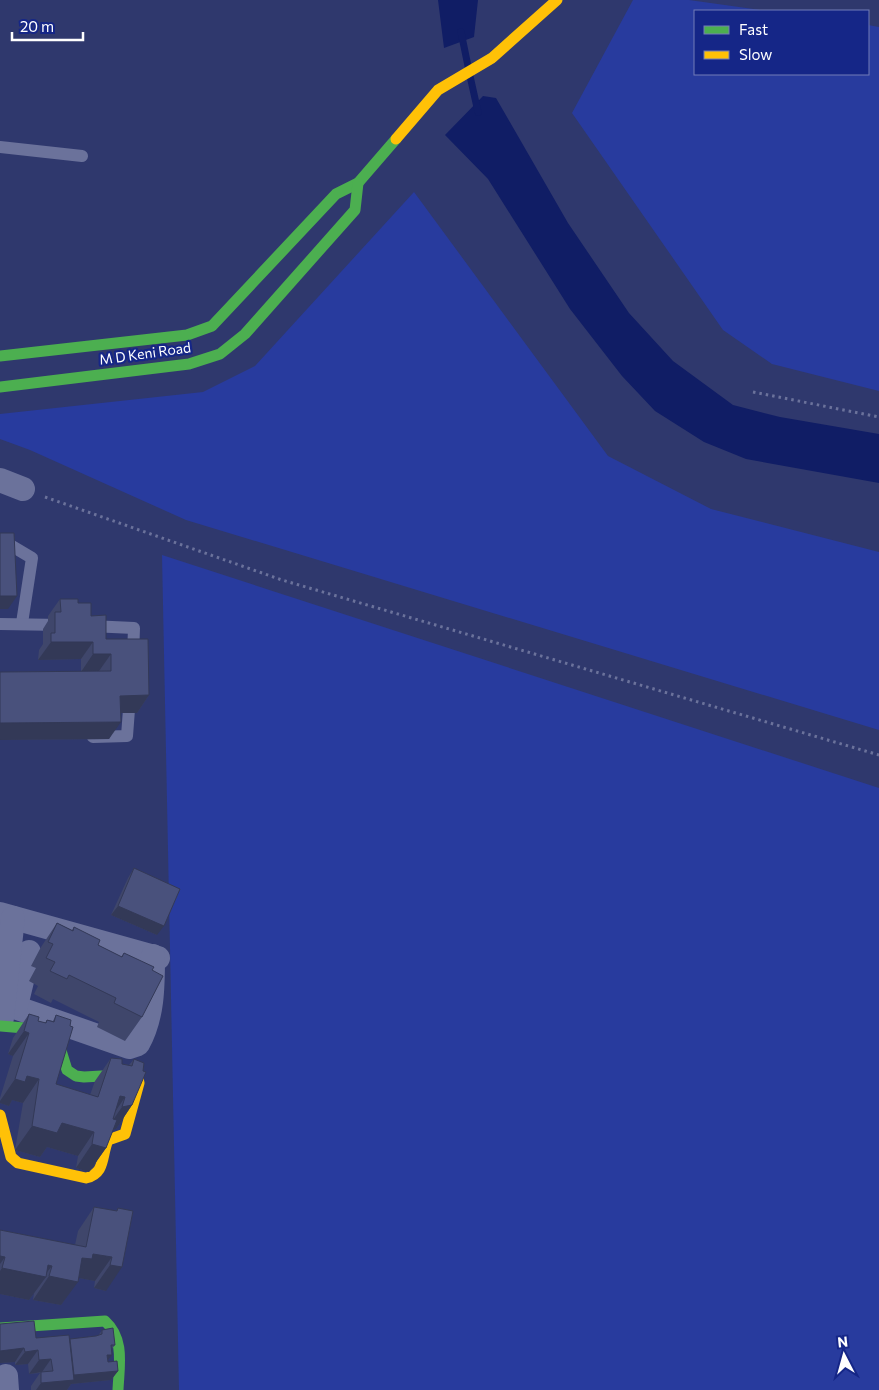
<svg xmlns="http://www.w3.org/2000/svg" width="879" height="1390" viewBox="0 0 879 1390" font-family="Commissioner,sans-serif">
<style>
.green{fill:#283b9e}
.water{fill:#101d65}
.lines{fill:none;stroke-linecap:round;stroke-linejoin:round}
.stream{stroke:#101d65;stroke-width:7}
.path{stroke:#6b729b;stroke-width:3;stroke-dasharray:2.5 4;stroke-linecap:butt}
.lane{stroke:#6b729b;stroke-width:12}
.street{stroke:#6b729b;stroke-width:24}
.fast{stroke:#4caf50;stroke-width:11}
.slow{stroke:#ffc107;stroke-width:11}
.wall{fill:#3f466b}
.shaded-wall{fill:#333957}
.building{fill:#49517c;stroke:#333957}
.labels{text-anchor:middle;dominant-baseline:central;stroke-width:4.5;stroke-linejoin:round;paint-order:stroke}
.street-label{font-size:14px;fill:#fff;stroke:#152687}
</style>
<rect width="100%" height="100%" fill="#2f386d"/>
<!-- green -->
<g class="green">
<path d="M633 0H689L768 11H695V74H868V25L879 27V391L772 364 723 330 572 113Z"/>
<path d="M414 192 608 456 711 509 879 552V730L186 520 30 450 0 439V414L203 392 255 366Z"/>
<path d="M162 555 879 788V1390H179Z"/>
</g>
<!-- water -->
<g class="water">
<path d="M438 0H478L474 37 444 48Z"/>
<path d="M483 96 496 98 568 223 629 313 673 361 733 405 780 417 879 434V483L746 459 704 442 655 411 622 376 570 309 488 179 445 135Z"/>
</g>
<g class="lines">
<!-- stream -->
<g class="stream">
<path d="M461 32 468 66"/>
<path d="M470 76 478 112"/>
</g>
<!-- path -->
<g class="path">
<path d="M753 392 879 417"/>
<path d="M45 497 282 580 879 755"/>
</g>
<!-- lane -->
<g class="lane">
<path d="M0 147 82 156"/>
<path d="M0 539 32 558 22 623"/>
<path d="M0 624 62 625"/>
<path d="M90 626 134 628 133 656"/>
<path d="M93 737 127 736 130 696"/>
</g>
<!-- street -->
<g class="street">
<path d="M0 480 23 489"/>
<path d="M0 914 158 958"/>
<path d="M3 1003 129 1047 138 1044C153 1017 153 986 153 956"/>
<path d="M16 1006 29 952"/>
<path d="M2 1018 13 918"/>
<path d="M6 1376 7 1390"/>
</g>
<!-- fast -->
<g class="fast">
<path d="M0 356 187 335 212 326 336 194 358 183 396 139"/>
<path d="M0 387 189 364 220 354 245 334 355 210 358 183"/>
<path d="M1 1026 24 1028 58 1041 67 1070 76 1076 84 1077 119 1075"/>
<path d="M0 1328 105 1321C125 1339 119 1366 118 1390"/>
</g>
<!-- slow -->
<g class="slow">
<path d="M396 139 438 90 492 58 557 0"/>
<path d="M0 1115 11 1157 18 1163 86 1178C106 1173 101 1156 108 1140L125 1134 139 1083 138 1078 119 1075"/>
</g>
</g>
<!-- wall -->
<g class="wall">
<path d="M60 599 78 603 91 616 106 639 149 695 137 713H121L109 739 0 740V672H81V659L38 660 39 650 43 644V629L48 621V616Z"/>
<path d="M134 868 157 935 111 915 128 878Z"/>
<path d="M57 923 72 930 74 927 98 945 121 957 124 953 152 970 142 1017 125 1041 97 1027 99 1022 53 999 51 1003 34 994 38 986 29 981 36 968 31 966 41 947Z"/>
<path d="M29 1014 38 1021 45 1023 47 1020 53 1021 56 1015V1084L90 1095 95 1081 111 1058 122 1064 129 1065 134 1059 132 1105 116 1129H113L106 1148 89 1172 76 1168 78 1156 47 1147 40 1157 15 1150 23 1103 12 1100 9 1106 0 1103V1098L13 1056 8 1054 13 1038Z"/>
<path d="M94 1207 116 1211 118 1208 133 1211 106 1291 94 1288 95 1281 79 1278 61 1305 33 1300 34 1293 29 1300 0 1294V1230L75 1245 78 1231Z"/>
<path d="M102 1330 115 1345 111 1350 112 1355 107 1361 108 1362 118 1371 111 1380 71 1384 67 1390H31V1386L40 1373 29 1374 28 1364 15 1365V1362L0 1363 36 1338 70 1339 96 1336H98Z"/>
</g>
<!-- shaded-wall -->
<g class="shaded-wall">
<path d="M0 596H17L8 609H0Z"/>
<path d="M51 642H93L81 659 38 660Z"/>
<path d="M93 654H111L99 671 81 672Z"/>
<path d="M149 695 137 713H108L120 696Z"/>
<path d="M121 722 109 739 0 740V723Z"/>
<path d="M118 906 164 926 157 935 111 915Z"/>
<path d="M24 1031 29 1033 13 1056 8 1054Z"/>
<path d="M27 1076 39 1079 23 1103 12 1100 9 1106 0 1103V1101L15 1079Z"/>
<path d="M120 1096 125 1097 109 1121Z"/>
<path d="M132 1105 116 1129 106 1130 122 1107Z"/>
<path d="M62 1123 94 1132 78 1156 47 1147 40 1157 15 1150 32 1126Z"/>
<path d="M92 1144 106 1148 89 1172 76 1168Z"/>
<path d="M93 1254 112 1257 95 1281 79 1278 77 1281 78 1282 61 1305 33 1300 49 1276 82 1258Z"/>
<path d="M0 1256 5 1257 0 1264Z"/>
<path d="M48 1265 52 1266 44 1276 46 1277 29 1300 0 1294V1271L2 1268Z"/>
<path d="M110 1265 122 1267 106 1291 94 1288Z"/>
<path d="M24 1348 15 1362 0 1363V1351Z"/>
<path d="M38 1350 28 1364 15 1365 25 1352Z"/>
<path d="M107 1355H112L105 1364Z"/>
<path d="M51 1359 42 1372 29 1374 39 1360Z"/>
<path d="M118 1371 111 1380 71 1384 67 1390H36L41 1383 71 1380 74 1375Z"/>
</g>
<!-- building -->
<g class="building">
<path d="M0 533H14L17 596H0Z"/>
<path d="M60 599H78V603H91V616L106 615V639H148L149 695 120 696 121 722 0 723V672L111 671V654H93V642H51V633H55V612H61Z"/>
<path d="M134 868 180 889 164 926 118 906Z"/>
<path d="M57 923 73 931 74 927 100 940 98 945 122 957 124 953 154 967 152 970 163 976 142 1017 114 1003 116 998 69 975 67 979 50 971 55 962 46 958 53 944 48 942Z"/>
<path d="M29 1014 39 1017 38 1021 46 1023 47 1020 54 1022 56 1015 71 1020 70 1026 73 1027 56 1084 98 1097 111 1058 122 1059V1064L132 1066 134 1059 144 1063 143 1071 146 1072 132 1105 122 1107 125 1097 120 1096 113 1119 117 1120 106 1148 92 1144 94 1132 62 1123 57 1133 32 1126 39 1079 27 1076 25 1082 15 1079 29 1033 24 1031Z"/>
<path d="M94 1207 117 1211 118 1208 133 1211 122 1267 110 1265 112 1257 93 1254 92 1259 82 1258 78 1282 49 1276 52 1266 48 1265 46 1277 2 1268 5 1257 0 1256V1230L86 1247Z"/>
<path d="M34 1321 36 1338 69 1335 74 1380 41 1383V1372L53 1371 51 1359 39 1360 38 1350 25 1352 24 1348 0 1351V1324Z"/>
<path d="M113 1328 115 1345H111L112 1355H107L108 1362 117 1361 118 1371 74 1375 70 1339 96 1336 102 1334V1330Z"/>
</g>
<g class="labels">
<!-- street labels -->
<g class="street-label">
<text transform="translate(145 353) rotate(-8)">M D Keni Road</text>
</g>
</g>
<!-- legend -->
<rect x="694" y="10" width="175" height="65" fill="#152687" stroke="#737db7"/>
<rect x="704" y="26" width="25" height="8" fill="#4caf50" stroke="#737db7"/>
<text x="739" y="35" font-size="15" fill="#ffffff">Fast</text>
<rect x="704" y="51" width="25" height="8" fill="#ffc107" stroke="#737db7"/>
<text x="739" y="60" font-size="15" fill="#ffffff">Slow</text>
<!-- north arrow -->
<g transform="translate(844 1355) rotate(354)" stroke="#152687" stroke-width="4" paint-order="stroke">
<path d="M0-4L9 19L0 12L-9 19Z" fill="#ffffff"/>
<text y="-8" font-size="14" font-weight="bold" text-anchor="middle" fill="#ffffff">N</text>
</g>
<!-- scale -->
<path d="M12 32v8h71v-8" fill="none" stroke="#ffffff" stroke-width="2.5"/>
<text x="20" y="32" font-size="15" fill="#ffffff" stroke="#152687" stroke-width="4" paint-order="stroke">20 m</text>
</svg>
